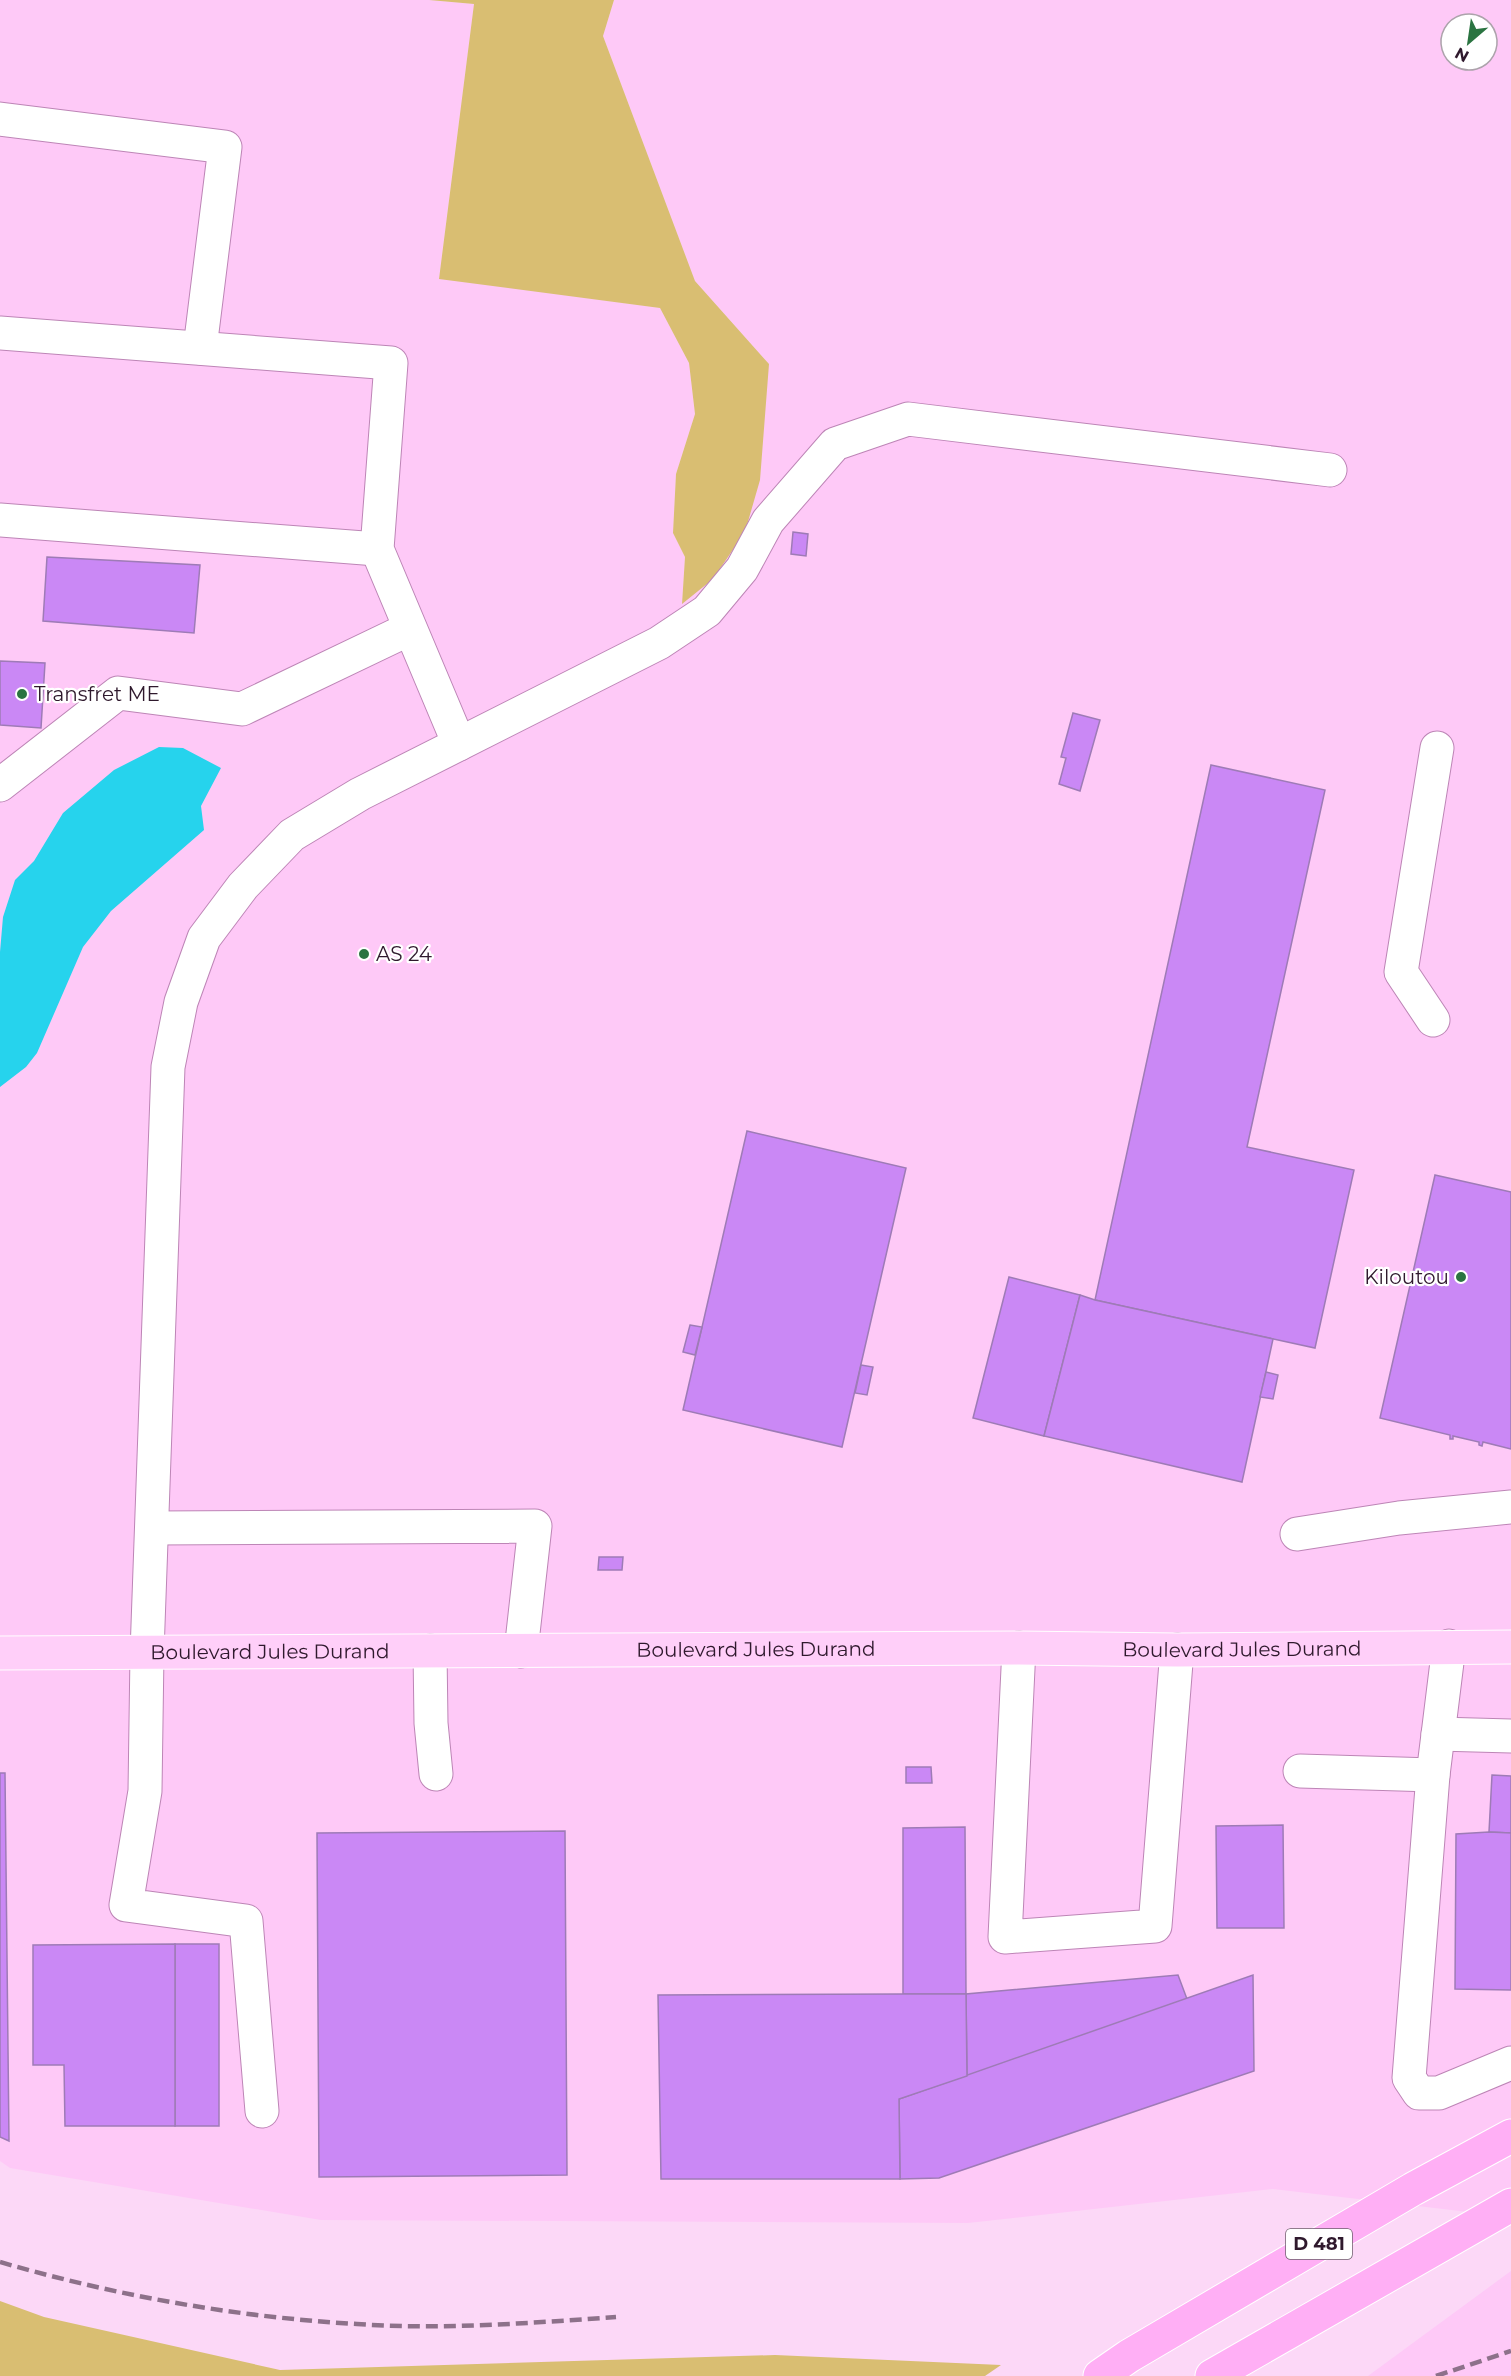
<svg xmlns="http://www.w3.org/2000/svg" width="1511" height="2376" viewBox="0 0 1511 2376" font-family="Montserrat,sans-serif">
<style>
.built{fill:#fec9f7;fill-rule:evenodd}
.green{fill:#d9be72}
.water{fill:#26d3ed}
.building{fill:#ca88f5;stroke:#9e7bb6;stroke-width:1.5}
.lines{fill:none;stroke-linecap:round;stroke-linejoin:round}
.minor-casing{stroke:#bd85b6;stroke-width:35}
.major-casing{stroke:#fff;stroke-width:35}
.highway-casing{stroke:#fff;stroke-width:35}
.minor{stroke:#fff;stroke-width:33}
.major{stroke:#ffcff9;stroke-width:33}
.highway{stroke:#ffaff5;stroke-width:33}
.rail{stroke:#8d718a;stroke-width:4.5;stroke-dasharray:12 6;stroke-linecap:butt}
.poi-dot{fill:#2a7441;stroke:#fff;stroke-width:2}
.labels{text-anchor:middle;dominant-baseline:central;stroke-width:4.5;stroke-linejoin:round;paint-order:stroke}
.shield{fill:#fff;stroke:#6d5e6c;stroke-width:1.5}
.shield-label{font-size:18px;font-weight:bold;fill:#2f192d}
.poi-label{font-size:20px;fill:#2f192d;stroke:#fff;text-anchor:start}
.street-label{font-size:20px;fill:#2f192d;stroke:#fff}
</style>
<rect width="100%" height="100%" fill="#fcd8f7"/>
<!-- built -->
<g class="built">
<path d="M0 0H429L474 4 439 278 660 308 689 363 695 414 676 474 673 533 685 557 682 603 769 364 695 281 603 36 614 0H1511V2217L1273 2189 968 2223 321 2220 10 2168 0 2161ZM1451 24H1487V60H1451Z"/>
<path d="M1511 2271V2376H1368Z"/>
</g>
<!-- green -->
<g class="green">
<path d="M429 0H614L603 36 695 281 769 364 760 480 745 532 713 579 682 604 685 557 673 533 676 474 695 414 689 363 660 308 439 279 474 4Z"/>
<path d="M0 2301 44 2317 280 2370 775 2355 1001 2365 985 2376H0Z"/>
</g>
<!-- water -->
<path class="water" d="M159 747 183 748 221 768 201 806 204 830 111 911 83 947 37 1053 26 1067 0 1087V952L3 917 15 880 34 861 63 813 114 770Z"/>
<!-- building -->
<g class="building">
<path d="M793 532 808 534 806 556 791 554Z"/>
<path d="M47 557 200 565 194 633 43 621Z"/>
<path d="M0 661 45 663 41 728 0 725Z"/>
<path d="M1073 713 1100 720 1080 791 1059 784 1066 758 1061 757Z"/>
<path d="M1211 765 1325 790 1247 1147 1354 1170 1315 1348 1095 1300Z"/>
<path d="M747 1131 906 1168 842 1447 683 1410Z"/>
<path d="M1435 1175 1511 1192V1449L1483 1442 1482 1446 1479 1445V1442L1453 1436V1439H1450V1435L1380 1418Z"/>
<path d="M1009 1277 1080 1295 1044 1436 973 1418Z"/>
<path d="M1080 1295 1095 1300 1273 1339 1242 1482 1044 1436Z"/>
<path d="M690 1325 702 1327 695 1355 683 1352Z"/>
<path d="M861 1365 873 1367 867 1395 855 1393Z"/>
<path d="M1266 1372 1278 1375 1273 1399 1260 1397Z"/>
<path d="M599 1557H623L622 1570H598Z"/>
<path d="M906 1767H931L932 1783H906Z"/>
<path d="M0 1773H5L9 2141 0 2137Z"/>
<path d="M1492 1775 1511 1776V1833L1489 1832Z"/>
<path d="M1283 1825 1284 1928H1217L1216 1826Z"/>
<path d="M965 1827 966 1994H903V1828Z"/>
<path d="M565 1831 567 2175 319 2177 317 1833Z"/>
<path d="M1489 1832 1511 1833V1990L1455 1989 1456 1834Z"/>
<rect x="175" y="1944" width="44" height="182"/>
<path d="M175 1944V2126H65L64 2065H33V1945Z"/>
<path d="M1178 1975 1187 1999 967 2076 966 1994Z"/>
<path d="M1253 1975 1254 2071 939 2178 900 2179 899 2099Z"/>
<path d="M903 1994H966L967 2076 899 2099 900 2179H661L658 1995Z"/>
</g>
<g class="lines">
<!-- minor casing -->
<g class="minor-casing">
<g id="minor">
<path d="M0 119 225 147 200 348"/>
<path d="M0 333 391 363 377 549 459 744"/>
<path d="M0 520 377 549"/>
<path d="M0 785 118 693 242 709 409 629"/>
<path d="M1433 1020 1401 972 1437 748"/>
<path d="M153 1528 535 1526 521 1651"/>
<path d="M1297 1534 1399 1518 1511 1507"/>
<path d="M1449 1646 1433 1775 1409 2078 1419 2093H1439L1511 2063"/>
<path d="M1019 1648 1005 1937 1155 1926 1177 1650"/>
<path d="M430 1651 431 1723 436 1774"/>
<path d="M1438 1734 1511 1736"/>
<path d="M1300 1771 1433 1775"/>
<path d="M262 2111 246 1921 126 1905 145 1791 147 1653 168 1067 181 1002 204 938 243 886 292 835 360 794 659 643 707 611 742 569 768 521 835 444 908 419 1330 470"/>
</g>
</g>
<!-- major casing -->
<g class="major-casing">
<g id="major">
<path id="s1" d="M0 1653 1019 1648 1177 1650 1511 1647"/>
</g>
</g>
<!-- highway casing -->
<g class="highway-casing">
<g id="highway">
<path d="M1100 2376 1129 2356 1413 2189 1511 2136"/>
<path d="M1212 2376 1511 2205"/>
</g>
</g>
<!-- minor -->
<use href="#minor" class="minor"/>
<!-- major -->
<use href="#major" class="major"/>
<!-- highway -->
<use href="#highway" class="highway"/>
<!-- rail -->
<g class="rail">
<path d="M0 2262C117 2296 236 2317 357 2324 443 2330 530 2323 616 2317"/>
<path d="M1436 2376 1511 2351"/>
</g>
</g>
<!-- markers -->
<g class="poi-dot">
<circle cx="22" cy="694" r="6"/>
<circle cx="364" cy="954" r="6"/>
<circle cx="1461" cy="1277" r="6"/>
</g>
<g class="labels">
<!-- shield labels -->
<rect class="shield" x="1286" y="2229" width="66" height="30" rx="4.5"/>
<g class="shield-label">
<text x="1319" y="2244">D 481</text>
</g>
<!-- poi labels -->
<g class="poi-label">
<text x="34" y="694">Transfret ME</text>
<text x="376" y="954">AS 24</text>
<text x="1449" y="1277" text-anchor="end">Kiloutou</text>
</g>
<!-- street labels -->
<g class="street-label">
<text stroke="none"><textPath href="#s1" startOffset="1242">Boulevard Jules Durand</textPath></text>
<text stroke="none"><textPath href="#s1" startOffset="756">Boulevard Jules Durand</textPath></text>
<text stroke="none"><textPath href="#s1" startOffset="270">Boulevard Jules Durand</textPath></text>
</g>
</g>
<!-- north arrow -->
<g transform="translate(1469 42) rotate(209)"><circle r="28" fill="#ffffff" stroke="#aca3ab" stroke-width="1.5"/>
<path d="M0-4.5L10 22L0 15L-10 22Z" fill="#2a7441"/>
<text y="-9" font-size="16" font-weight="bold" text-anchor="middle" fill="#2f192d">N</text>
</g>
</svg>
